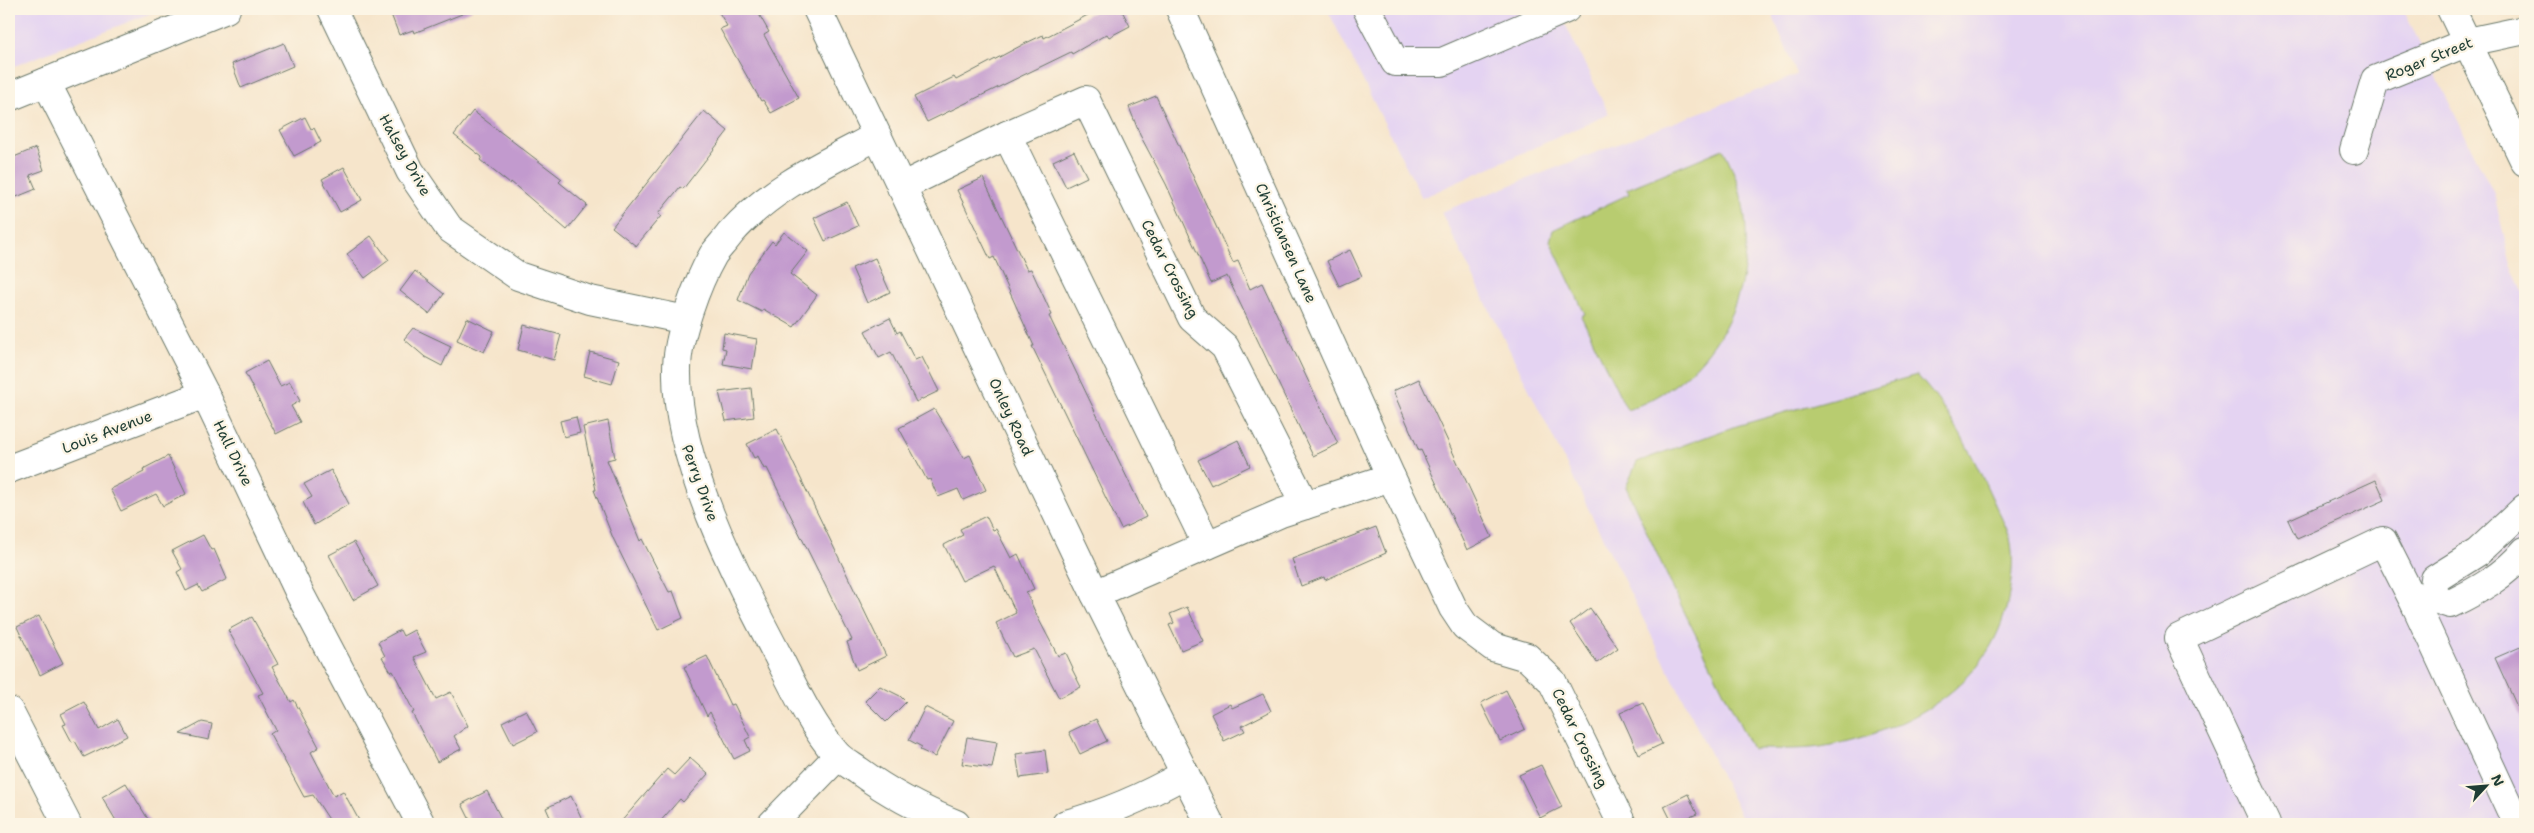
<svg xmlns="http://www.w3.org/2000/svg" width="2534" height="833" viewBox="0 0 2534 833" font-family="'Shantell Sans',sans-serif">
<style>
.built{fill:#e4d3f2}
.green{fill:#b8cc70;stroke:#6c8452}
.building{fill:#c29ace}
.lines{fill:none;stroke-linecap:round;stroke-linejoin:round}
.minor-casing{stroke:#6a7869;stroke-width:30}
.major-casing{stroke:#6a7869;stroke-width:30}
.minor{stroke:#fff;stroke-width:28}
.major{stroke:#fff;stroke-width:28}
.labels{text-anchor:middle;dominant-baseline:central;stroke-width:4.5;stroke-linejoin:round;paint-order:stroke}
.street-label{font-size:15px;fill:#1f3d34;stroke:#fcf5e5}
</style>
<rect width="100%" height="100%" fill="#fcf5e5"/>
<filter id="ink" filterUnits="userSpaceOnUse"><feTurbulence type="fractalNoise" baseFrequency=".02" numOctaves="2"/><feDisplacementMap in="SourceGraphic" scale="10" xChannelSelector="R" yChannelSelector="G"/><feConvolveMatrix kernelMatrix="1 2 1 2 8 2 1 2 1" color-interpolation-filters="sRGB"/></filter>
<filter id="wash" filterUnits="userSpaceOnUse"><feTurbulence type="fractalNoise" baseFrequency=".0096" numOctaves="4" result="noise"/><feDisplacementMap in="SourceGraphic" scale="20" xChannelSelector="R" yChannelSelector="G"/><feGaussianBlur stdDeviation="1.12" result="paint"/><feColorMatrix in="noise" values="0 0 0 0 0 0 0 0 0 0 0 0 0 0 0 0 0 1.4 0 .05"/><feComposite in="paint" operator="in"/></filter>
<g filter="url(#wash)">
<rect width="100%" height="100%" fill="#f6e5cb"/>
<!-- built -->
<g class="built">
<path d="M9 9H162L9 68Z"/>
<path d="M1327 9H1558L1609 114 1422 198Z"/>
<path d="M1770 9H2403L2494 194 2511 265 2525 295V824H1745L1441 212 1797 75Z"/>
</g>
<!-- green -->
<g class="green">
<path d="M1723 149C1776 247 1736 372 1627 410L1581 316 1585 314 1550 241 1553 230 1629 194 1627 189Z"/>
<path d="M1917 375C1953 415 1971 452 1993 500 1998 512 2006 525 2010 538 2015 560 2011 587 2006 609 1984 692 1899 734 1820 747 1798 750 1774 749 1752 749L1677 597 1626 487 1637 462 1733 427Z"/>
</g>
<g id="blocks">
<!-- building -->
<g class="building">
<path d="M389 9H472V10L414 33 413 30 399 35Z"/>
<path d="M717 9H756L769 32 764 35 799 98 771 113 763 100 761 101 720 29 727 26Z"/>
<path d="M1099 9H1121L1130 26 1109 37 1107 34 1072 54 1071 52 927 122 914 97 954 77 956 80 1024 44 1043 35 1044 38Z"/>
<path d="M284 43 293 66 241 88 232 64Z"/>
<path d="M1156 96 1233 263 1238 261 1250 289 1262 283 1338 444 1313 456 1227 276 1211 283 1166 184 1140 135 1129 107Z"/>
<path d="M473 111 562 179 559 182 587 205 567 230 511 182 510 184 480 160 482 157 454 135Z"/>
<path d="M704 111 728 131 683 189 680 187 658 214 661 216 636 246 612 227Z"/>
<path d="M305 117 311 129 314 128 321 142 294 156 280 130Z"/>
<path d="M36 148 44 170 30 175 36 189 9 200V159Z"/>
<path d="M1074 151 1087 177 1066 187 1053 161Z"/>
<path d="M344 167 362 200 340 212 322 179Z"/>
<path d="M983 178 1027 270 1031 269 1052 315 1049 316 1146 517 1121 529 1032 346H1034L994 257 990 259 957 190Z"/>
<path d="M847 202 858 226 825 241 814 218Z"/>
<path d="M784 232 808 251 790 274 817 295 794 327 763 309 762 312 738 300 748 273 772 241 775 244Z"/>
<path d="M371 236 389 260 365 278 347 254Z"/>
<path d="M1350 250 1362 276 1339 286 1327 261Z"/>
<path d="M875 258 890 292 867 303 852 268Z"/>
<path d="M415 271 444 294 429 314 400 291Z"/>
<path d="M467 318 494 331 484 352 457 340Z"/>
<path d="M890 318 897 333 900 331 915 360 922 357 939 391 916 402 891 352 879 358 865 331Z"/>
<path d="M524 325 561 335 554 360 518 350Z"/>
<path d="M413 328 451 346 442 366 425 357 404 339Z"/>
<path d="M724 333 757 339 752 369 723 364 726 349 722 348Z"/>
<path d="M590 352 619 360 612 384 584 376Z"/>
<path d="M267 361 280 386 290 382 300 401 291 406 300 422 276 434 245 373Z"/>
<path d="M1419 379 1492 537 1467 550 1421 450 1419 451 1393 391Z"/>
<path d="M751 388 754 417 726 421 719 392Z"/>
<path d="M934 409 964 458 970 455 986 490 963 500 958 489 938 497 930 479 927 480 899 428Z"/>
<path d="M576 417 580 433 564 437 560 421Z"/>
<path d="M608 421 615 458 607 460 640 541 642 539 669 592 673 591 683 618 658 630 613 538 594 490H596L583 427Z"/>
<path d="M777 429 886 656 857 670 847 642 852 640 828 591 767 468 764 469 758 456 754 458 747 444Z"/>
<path d="M1238 440 1250 466 1211 485 1198 460Z"/>
<path d="M168 456 186 494 163 506 156 494 121 511 110 489 144 472 143 469Z"/>
<path d="M331 470 349 504 314 525 303 502 312 497 304 484Z"/>
<path d="M2376 480 2385 500 2297 539 2288 520Z"/>
<path d="M986 516 993 530 996 529 1011 558 1018 554 1034 589 1026 592 1037 616 1058 656 1066 653 1073 668 1072 669 1081 687 1059 698 1034 649 1013 657 996 623 1016 613 994 566 962 581 944 545 963 535 960 529Z"/>
<path d="M1376 527 1386 553 1325 580 1324 577 1301 586 1292 559Z"/>
<path d="M203 535 211 550 214 549 227 579 202 592 198 585 186 591 177 572 182 569 172 551Z"/>
<path d="M354 542 378 586 353 600 329 555Z"/>
<path d="M1187 607 1203 641 1181 650 1169 625 1174 623 1170 614Z"/>
<path d="M1590 608 1618 648 1597 663 1570 623Z"/>
<path d="M39 616 63 663 40 675 17 627Z"/>
<path d="M252 617 278 664 272 667 291 702 294 700 319 747 311 752 334 796 343 791 361 824H332L313 795 304 797 270 734 276 730 258 695 263 693 228 630Z"/>
<path d="M400 630 403 636 414 630 426 652 414 657 436 699 451 692 468 726 454 736 461 749 437 762 412 713 414 712 393 671 391 672 382 657 385 656 378 642Z"/>
<path d="M2525 645V724L2495 658Z"/>
<path d="M707 656 730 705 734 704 750 737 745 740 750 751 734 759 710 712 707 716 684 667Z"/>
<path d="M880 686 900 696 906 702 886 722 865 701Z"/>
<path d="M1506 690 1525 729 1500 741 1481 703Z"/>
<path d="M1263 694 1271 711 1242 726 1245 731 1224 741 1211 714 1230 704 1232 708Z"/>
<path d="M84 702 99 730 118 719 127 736 84 757 75 741 72 742 63 725 66 724 61 714Z"/>
<path d="M1643 703 1662 744 1639 755 1620 713Z"/>
<path d="M925 707 953 721 935 757 920 750 922 747 909 740Z"/>
<path d="M526 710 537 732 513 744 502 722Z"/>
<path d="M1096 719 1107 741 1080 754 1069 732Z"/>
<path d="M202 722 212 724 209 740 180 734Z"/>
<path d="M967 737 997 742 992 768 962 764Z"/>
<path d="M1045 750 1048 774 1020 778 1016 754Z"/>
<path d="M690 758 708 774 683 802 680 799 658 824H619L667 769 674 775Z"/>
<path d="M1541 765 1562 807 1540 818 1519 775Z"/>
<path d="M126 783 151 824H118L102 797Z"/>
<path d="M487 791 504 824H472L462 804Z"/>
<path d="M1688 794 1697 814 1673 824 1664 806Z"/>
<path d="M571 796 582 819 571 824H553L546 808Z"/>
</g>
</g>
</g>
<g filter="url(#ink)">
<use href="#blocks" fill-opacity="0" stroke="#6a7869" stroke-width="1"/>
<g class="lines">
<!-- minor casing -->
<g class="minor-casing">
<g id="minor">
<path d="M332 9 410 171 449 228 518 276 590 300 686 320"/>
<path d="M817 9 1095 594 1210 824"/>
<path d="M1180 9 1391 477"/>
<path d="M1367 9 1395 62H1442L1566 9"/>
<path d="M46 82 205 394 301 596 421 824"/>
<path d="M9 97 226 9"/>
<path d="M877 136C824 164 770 188 730 234 725 241 718 248 713 255 697 283 677 337 677 369 675 460 736 576 778 656 795 690 812 726 837 755 843 761 852 766 859 771 889 793 921 810 956 824"/>
<path d="M2354 150 2375 80 2468 42 2525 30"/>
<path d="M901 187 1007 135"/>
<path d="M9 469 205 394"/>
<path d="M1207 545 1007 135 1086 100 1192 318 1225 347 1305 505"/>
<path d="M1095 594 1281 513 1391 477 1453 608 1465 626 1493 647 1527 657 1552 681 1622 824"/>
<path d="M2432 598 2435 579 2478 552 2525 508"/>
<path d="M2416 606 2432 598 2450 604C2479 590 2504 576 2525 551"/>
<path d="M9 711 67 824"/>
<path d="M772 824 838 756"/>
<path d="M1066 824C1109 813 1146 796 1185 774"/>
<path d="M2266 824 2179 638 2383 541 2416 606 2517 824"/>
</g>
</g>
<!-- major casing -->
<g class="major-casing">
<path id="major" d="M2451 9 2525 162"/>
</g>
<!-- minor -->
<use href="#minor" class="minor"/>
<!-- major -->
<use href="#major" class="major"/>
</g>
</g>
<g class="labels">
<!-- street labels -->
<g class="street-label">
<text transform="translate(2429 59) rotate(-22)">Roger Street</text>
<text transform="translate(405 155) rotate(61)">Halsey Drive</text>
<text transform="translate(1286 243) rotate(66)">Christiansen Lane</text>
<text transform="translate(1170 269) rotate(63)">Cedar Crossing</text>
<text transform="translate(1011 417) rotate(65)">Onley Road</text>
<text transform="translate(107 432) rotate(-21)">Louis Avenue</text>
<text transform="translate(233 453) rotate(64)">Hall Drive</text>
<text transform="translate(700 483) rotate(70)">Perry Drive</text>
<text transform="translate(1580 738) rotate(64)">Cedar Crossing</text>
</g>
</g>
<!-- margin -->
<rect width="2534" height="833" fill="none" stroke="#fcf5e5" stroke-width="30"/>
<!-- north arrow -->
<g transform="translate(2486 786) rotate(64)" stroke="#fcf5e5" stroke-width="4" paint-order="stroke">
<path d="M0-4L9 19L0 12L-9 19Z" fill="#1f3d34"/>
<text y="-8" font-size="14" font-weight="bold" text-anchor="middle" fill="#1f3d34">N</text>
</g>
</svg>
